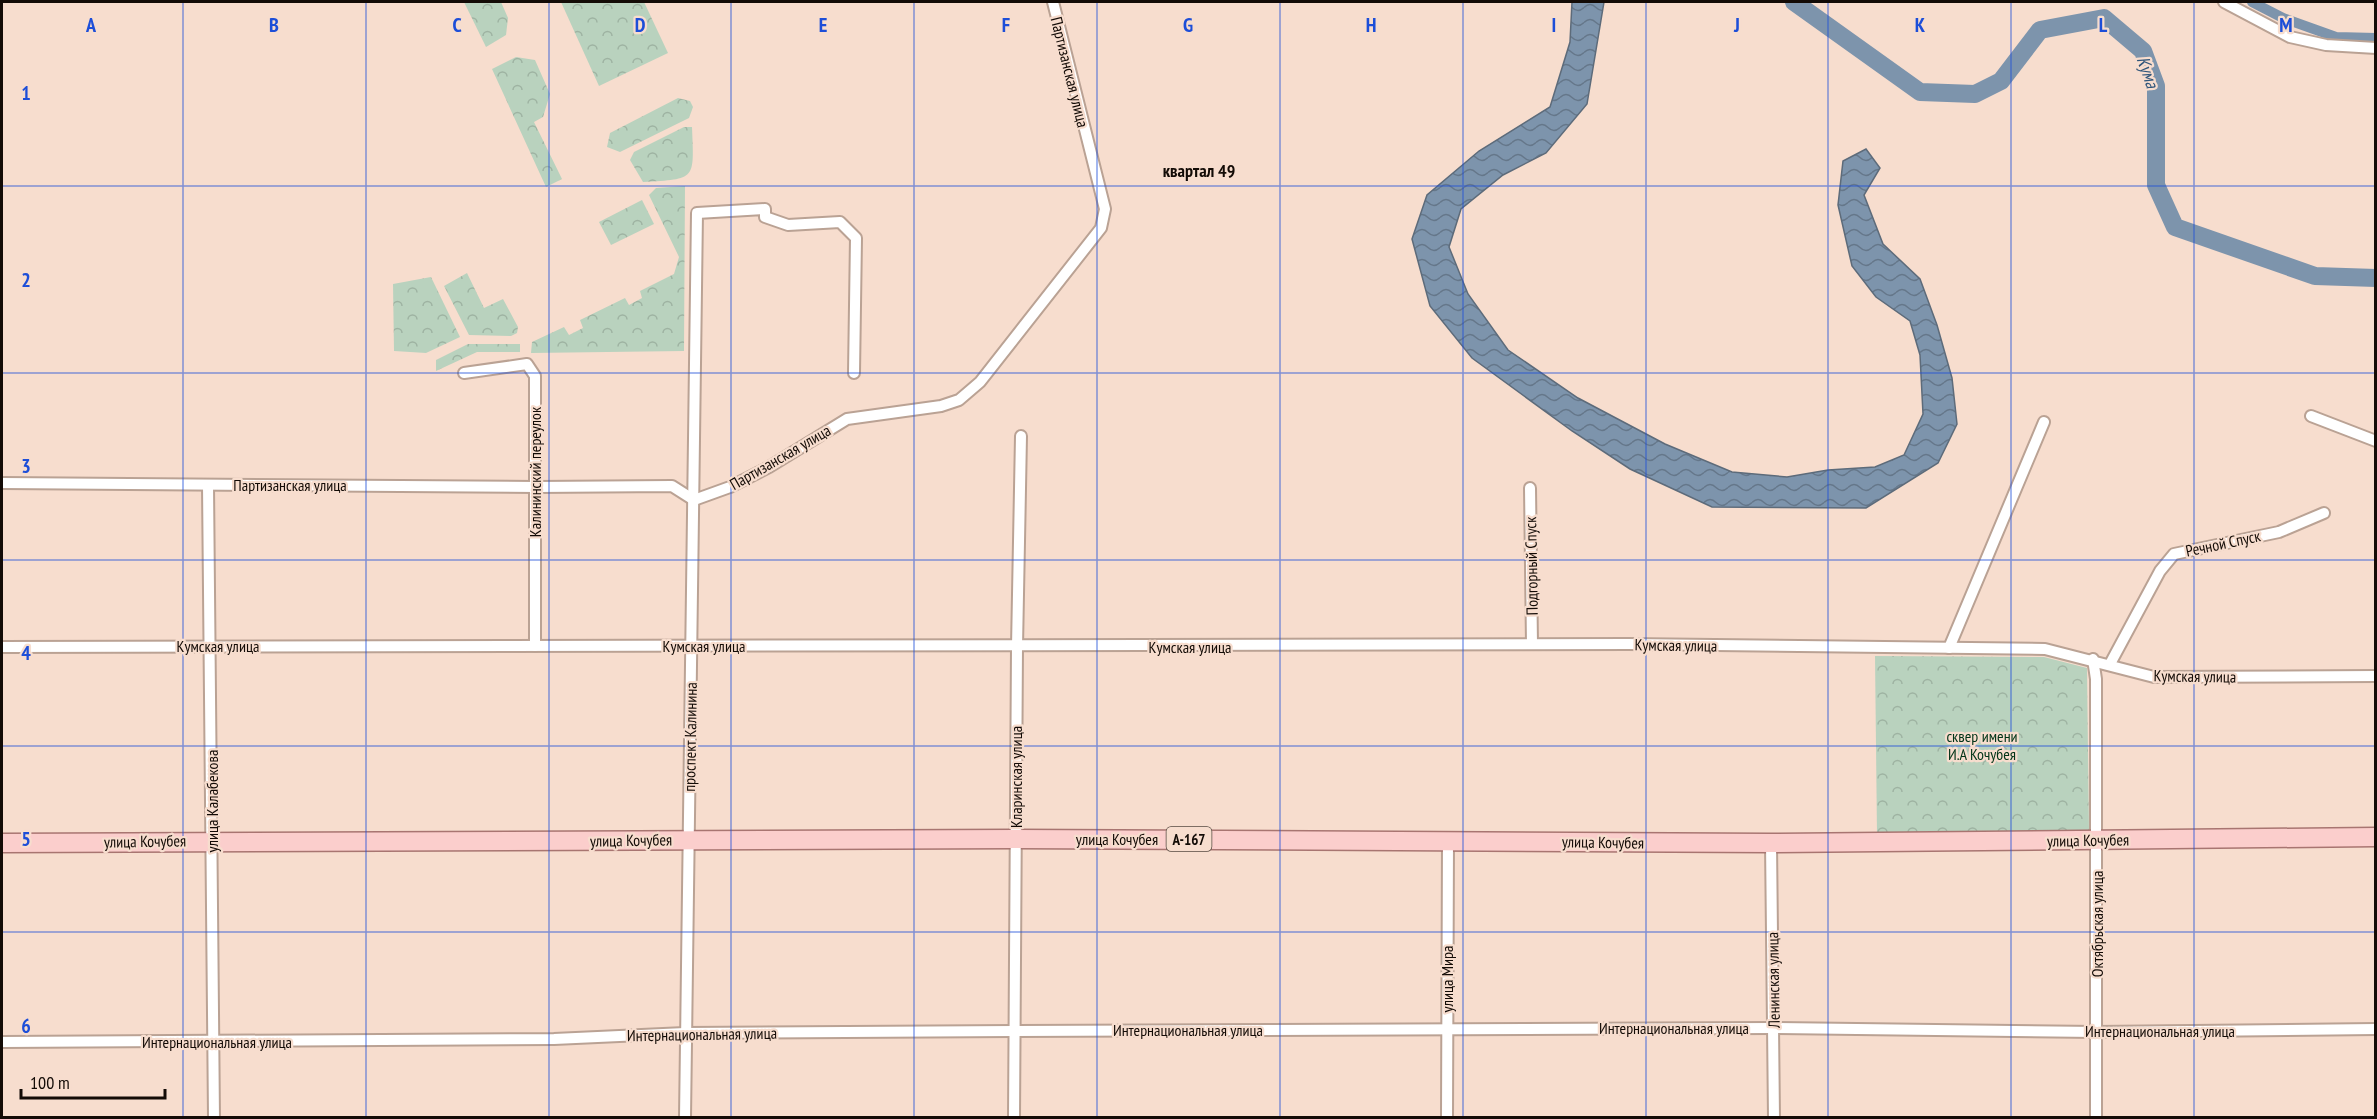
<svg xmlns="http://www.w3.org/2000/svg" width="2377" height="1119" viewBox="0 0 2377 1119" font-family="'PT Sans Narrow',sans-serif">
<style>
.park{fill:url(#park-crowns)}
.water{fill:url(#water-waves);stroke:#5d6b7a;stroke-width:1.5}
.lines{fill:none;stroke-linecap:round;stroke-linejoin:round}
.canal{stroke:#7d94ac;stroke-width:10}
.river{stroke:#7d94ac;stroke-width:18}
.minor-casing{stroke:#baa294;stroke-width:14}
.primary-casing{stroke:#a87571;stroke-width:21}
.minor{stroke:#fff;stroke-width:10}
.primary{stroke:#fbcecc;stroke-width:18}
.grid{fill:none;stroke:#1d4ed8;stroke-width:1.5;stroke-opacity:0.55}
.labels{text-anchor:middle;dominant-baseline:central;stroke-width:4.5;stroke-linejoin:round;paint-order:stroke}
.shield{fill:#f7ddce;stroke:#574a42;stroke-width:1.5}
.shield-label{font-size:15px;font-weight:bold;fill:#130b06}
.street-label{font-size:16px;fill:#130b06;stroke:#f7ddce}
.park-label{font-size:16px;fill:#003417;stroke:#f7ddce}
.water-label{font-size:18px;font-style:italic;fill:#30557a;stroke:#f7ddce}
.neighbourhood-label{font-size:18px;font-weight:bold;fill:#130b06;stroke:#f7ddce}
.grid-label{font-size:20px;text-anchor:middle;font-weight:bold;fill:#1d4ed8;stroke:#f7ddce;stroke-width:4.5;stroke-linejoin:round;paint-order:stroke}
</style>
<defs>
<pattern id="park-crowns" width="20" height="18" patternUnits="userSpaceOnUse" patternTransform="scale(1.5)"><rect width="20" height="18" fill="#b9d2be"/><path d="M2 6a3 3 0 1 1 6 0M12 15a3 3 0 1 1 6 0" fill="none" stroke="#9eb3a2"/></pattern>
<pattern id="water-waves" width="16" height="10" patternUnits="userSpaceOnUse" patternTransform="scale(1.5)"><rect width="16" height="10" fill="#7d94ac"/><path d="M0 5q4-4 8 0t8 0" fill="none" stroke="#65778a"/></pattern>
</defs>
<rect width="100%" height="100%" fill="#f7ddce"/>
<!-- park -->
<g class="park">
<path d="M464 2H501L508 18 506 35 486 47Z"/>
<path d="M561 2H644L668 53 599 86Z"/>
<path d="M516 57 535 60 550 94 543 117 534 122 562 179 546 187 492 69Z"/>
<path d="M678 98 690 101 693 107 689 118 620 152 607 147 610 133Z"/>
<path d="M684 127H692C694 180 697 179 643 182L630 160 634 152Z"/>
<path d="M685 186 684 351 531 353 532 342 564 327 569 335 583 328 580 320 625 298 629 305 642 298 640 291 674 274 679 257 649 195 656 188Z"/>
<path d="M642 200 654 224 611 245 599 222Z"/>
<path d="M467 273 484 308 503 299 518 327 517 333 511 336 469 335 444 286Z"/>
<path d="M431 277 460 337 426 353 394 351 393 284Z"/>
<path d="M468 344H520V352H477L436 371V360Z"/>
<path d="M1875 656 2044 657 2087 668 2089 833 1877 835Z"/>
</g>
<!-- water -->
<path class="water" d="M1572 2H1604L1587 104 1546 153 1503 175 1461 209 1449 247 1468 294 1508 350 1578 398 1665 444 1732 472 1787 477 1828 470 1875 467 1904 455 1923 414 1920 355 1910 321 1876 297 1852 266 1838 205 1843 161 1866 149 1880 168 1864 195 1883 244 1920 279 1937 325 1952 378 1957 424 1938 463 1866 508 1712 507 1630 469 1572 431 1472 358 1430 306 1412 239 1427 195 1479 151 1550 107 1570 42Z"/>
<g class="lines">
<!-- canal -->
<path class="canal" d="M2252 2 2283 18 2336 37 2376 38"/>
<!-- river -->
<path class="river" d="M1794 2 1920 92 1975 94 2001 81 2040 30 2104 18 2143 51 2156 86V185L2175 227 2315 276 2376 278"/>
<!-- minor casing -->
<g class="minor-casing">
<g id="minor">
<path d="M2224 2 2290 37 2326 45 2376 48"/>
<path d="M464 373 527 364 535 376V646"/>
<path d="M2311 416 2376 441"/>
<path d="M2 483 536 487 672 486 694 500 730 487 769 467 847 419 941 406 959 400 980 382 1101 228 1105 209 1053 2"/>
<path d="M208 485 214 1118"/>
<path d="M1530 488 1532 644"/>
<path d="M2 647 1628 644 2045 649 2154 677 2376 676"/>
<path d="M1949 648 2044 422"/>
<path d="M2093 659 2096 679V1118"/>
<path d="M2110 664 2160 571 2174 554 2279 532 2324 513"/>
<path d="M1771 843 1774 1118"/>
<path d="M2 1042 554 1039 685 1033 1014 1031 1774 1028 2096 1032 2376 1029"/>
<path d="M685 1118 697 213 765 209V217L788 225 840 222 856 238 854 373"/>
<path d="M1014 1118 1017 647 1021 436"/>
<path d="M1447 1118 1448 840"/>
</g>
</g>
<!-- primary casing -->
<g class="primary-casing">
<path id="primary" d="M2 843 1016 839 1771 843 2376 837"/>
</g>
<!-- minor -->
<use href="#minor" class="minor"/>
<!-- primary -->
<use href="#primary" class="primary"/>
</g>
<!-- grid -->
<path class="grid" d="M183 2V1118M366 2V1118M549 2V1118M731 2V1118M914 2V1118M1097 2V1118M1280 2V1118M1463 2V1118M1646 2V1118M1828 2V1118M2011 2V1118M2194 2V1118M2 186H2376M2 373H2376M2 560H2376M2 746H2376M2 932H2376"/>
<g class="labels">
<!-- shield labels -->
<rect class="shield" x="1166.5" y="827" width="45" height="24" rx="4.5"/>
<g class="shield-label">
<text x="1189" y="839">А-167</text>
</g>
<!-- street labels -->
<g class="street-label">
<text transform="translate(1070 72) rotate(76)">Партизанская улица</text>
<text transform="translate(780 457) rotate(-30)">Партизанская улица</text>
<text transform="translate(535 472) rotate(-90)">Калининский переулок</text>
<text x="290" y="485">Партизанская улица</text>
<text transform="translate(2223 543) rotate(-12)">Речной Спуск</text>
<text transform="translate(1531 566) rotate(-91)">Подгорный Спуск</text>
<text transform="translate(1676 645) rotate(1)">Кумская улица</text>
<text x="218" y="646">Кумская улица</text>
<text x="704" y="646">Кумская улица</text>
<text x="1190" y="647">Кумская улица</text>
<text transform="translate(2195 676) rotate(1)">Кумская улица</text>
<text transform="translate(690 737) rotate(-89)">проспект Калинина</text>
<text transform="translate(1016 777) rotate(-90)">Кларинская улица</text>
<text transform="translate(212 801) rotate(-90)">улица Калабекова</text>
<text x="1117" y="839">улица Кочубея</text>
<text transform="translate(631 840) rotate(-1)">улица Кочубея</text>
<text transform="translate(2088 840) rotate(-1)">улица Кочубея</text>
<text transform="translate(145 841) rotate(-1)">улица Кочубея</text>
<text transform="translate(1603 842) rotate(1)">улица Кочубея</text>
<text transform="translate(2097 924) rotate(-90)">Октябрьская улица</text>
<text transform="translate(1447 979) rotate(-90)">улица Мира</text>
<text transform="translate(1773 980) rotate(-91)">Ленинская улица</text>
<text x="1674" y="1028">Интернациональная улица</text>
<text x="1188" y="1030">Интернациональная улица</text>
<text x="2160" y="1031">Интернациональная улица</text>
<text transform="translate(702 1034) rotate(-1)">Интернациональная улица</text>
<text x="217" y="1042">Интернациональная улица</text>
</g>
<!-- park labels -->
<g class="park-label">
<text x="1982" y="736">сквер имени<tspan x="1982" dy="18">И.А Кочубея</tspan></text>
</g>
<!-- water labels -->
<g class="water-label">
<text transform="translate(2148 72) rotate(71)">Кума</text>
</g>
<!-- neighbourhood labels -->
<g class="neighbourhood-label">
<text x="1199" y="170">квартал 49</text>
</g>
</g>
<g class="grid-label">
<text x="91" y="32">A</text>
<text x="274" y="32">B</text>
<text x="457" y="32">C</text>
<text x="640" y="32">D</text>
<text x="823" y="32">E</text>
<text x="1006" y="32">F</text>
<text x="1188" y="32">G</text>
<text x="1371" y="32">H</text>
<text x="1554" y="32">I</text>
<text x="1737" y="32">J</text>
<text x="1920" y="32">K</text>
<text x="2103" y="32">L</text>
<text x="2286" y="32">M</text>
<text x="26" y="100">1</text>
<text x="26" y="287">2</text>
<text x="26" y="473">3</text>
<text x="26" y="660">4</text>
<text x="26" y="846">5</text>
<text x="26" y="1033">6</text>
</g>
<!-- border -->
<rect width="2377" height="1119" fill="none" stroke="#130b06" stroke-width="6"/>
<!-- scale -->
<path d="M21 1089v9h144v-9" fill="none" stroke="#130b06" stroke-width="3"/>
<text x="30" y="1089" font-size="18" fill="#130b06" stroke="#f7ddce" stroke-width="4.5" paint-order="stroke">100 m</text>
</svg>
